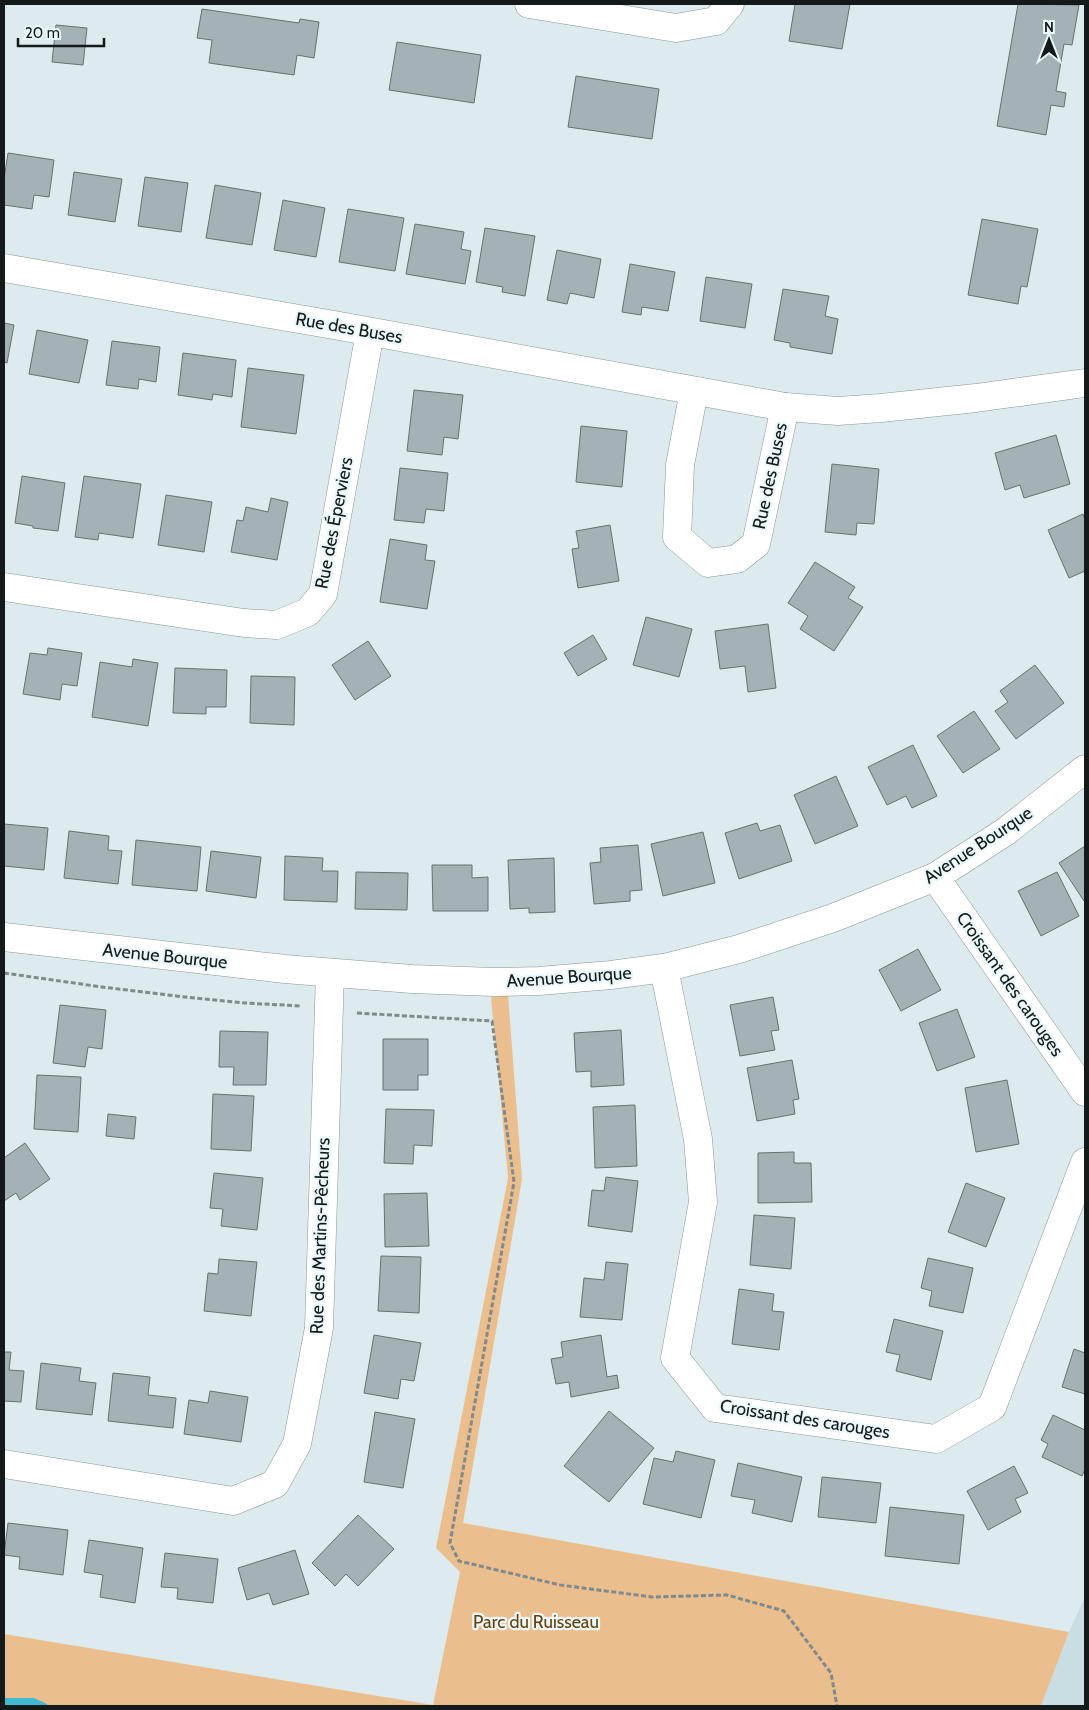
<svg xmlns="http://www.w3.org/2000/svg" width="1089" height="1710" viewBox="0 0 1089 1710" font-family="Cabin,sans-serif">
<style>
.built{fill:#c8dee3}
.green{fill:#ebbe8e}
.water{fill:#41b9d0}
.building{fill:#a5b2b5;stroke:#657173}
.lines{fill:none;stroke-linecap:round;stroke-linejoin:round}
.street-casing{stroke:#8a979a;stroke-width:29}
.path{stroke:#808a8c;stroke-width:3;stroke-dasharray:5 2.5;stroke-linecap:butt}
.street{stroke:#fff;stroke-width:28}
.labels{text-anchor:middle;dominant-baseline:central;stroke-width:4.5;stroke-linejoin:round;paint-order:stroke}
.street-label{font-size:18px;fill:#14191a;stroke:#ebf8fb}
.park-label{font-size:18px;fill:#67410c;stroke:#ebf8fb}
</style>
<rect width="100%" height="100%" fill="#ddebee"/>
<!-- built -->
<path class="built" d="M1085 1597V1706H1041L1069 1632Z"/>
<!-- green -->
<path class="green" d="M508 995 522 1179 463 1523 1069 1632 1041 1706H4V1634L433 1705 460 1572 436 1548 508 1178 491 997Z"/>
<!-- water -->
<path class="water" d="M4 1698H34L47 1704V1706H4Z"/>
<!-- building -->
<g class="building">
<path d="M795 4H850L842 49 789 41Z"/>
<path d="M1018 4 1079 5 1072 45 1064 44 1056 91 1066 93 1064 107 1051 105 1046 135 997 126Z"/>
<path d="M202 9 299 23 300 19 319 22 314 58 297 55 294 75 209 63 212 40 197 38Z"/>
<path d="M56 25 87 28 83 65 52 62Z"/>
<path d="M397 42 481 55 474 103 389 90Z"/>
<path d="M576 76 659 89 652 139 568 127Z"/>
<path d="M8 153 54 160 49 197 34 195 32 209 4 205V179Z"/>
<path d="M74 172 122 179 115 222 68 215Z"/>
<path d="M145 177 188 183 181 232 138 226Z"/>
<path d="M215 185 261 193 252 245 206 238Z"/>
<path d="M283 200 325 208 316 257 274 250Z"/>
<path d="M348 209 404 218 395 271 339 262Z"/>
<path d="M982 219 1038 229 1027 287 1021 286 1018 304 968 295Z"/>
<path d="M415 224 464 232 461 249 471 251 465 284 406 274Z"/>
<path d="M485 228 535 236 525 296 502 292 503 287 476 282Z"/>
<path d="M557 250 601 259 594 298 570 293 567 304 547 300Z"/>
<path d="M630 264 675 272 668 311 642 307 641 315 622 312Z"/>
<path d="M706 277 752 284 745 328 700 321Z"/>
<path d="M783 289 829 296 825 316 838 319 832 354 790 347V343L774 340Z"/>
<path d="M4 323 14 325 7 363 4 362Z"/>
<path d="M37 330 88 340 79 383 29 374Z"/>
<path d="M112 341 160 347 156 382 139 379 138 389 106 385Z"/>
<path d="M183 353 236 360 232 397 213 394 212 400 178 395Z"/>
<path d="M248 368 304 375 296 434 241 427Z"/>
<path d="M414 390 463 395 458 439 444 437 442 455 407 451Z"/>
<path d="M581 426 627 431 622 487 576 482Z"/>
<path d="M1056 435 1070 484 1024 498 1020 485 1005 490 995 453Z"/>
<path d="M832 464 879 469 874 524 857 523 856 535 825 532Z"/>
<path d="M400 468 448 473 444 511 426 509 424 523 394 520Z"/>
<path d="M22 476 65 483 58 531 33 528V526L15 523Z"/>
<path d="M84 476 141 484 133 538 99 533 98 540 75 537Z"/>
<path d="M166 495 212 502 204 552 158 545Z"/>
<path d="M271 498 288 502 277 560 231 552 237 520 243 521 246 507 268 512Z"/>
<path d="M1083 514 1085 520V571L1069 578 1048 530Z"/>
<path d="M610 525 619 581 578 588 572 549 579 548 576 531Z"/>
<path d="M390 539 427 545 425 560 435 561 427 609 380 602Z"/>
<path d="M815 562 855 587 848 598 863 607 834 651 800 629 808 616 788 603Z"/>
<path d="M646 617 692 629 679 677 633 665Z"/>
<path d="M768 624 776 688 748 692 745 666 720 669 715 631Z"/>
<path d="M593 635 607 659 578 676 564 653Z"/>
<path d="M368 641 391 676 355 700 332 665Z"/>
<path d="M48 648 82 653 77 686 62 684 60 700 23 694 30 653 47 655Z"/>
<path d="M133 659 158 663 148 726 92 717 100 662 132 667Z"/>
<path d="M1035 665 1064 703 1016 739 995 711 1008 702 1000 691Z"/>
<path d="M175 668 227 670 226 707H206V714L173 713Z"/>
<path d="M251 676 295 677 294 725 250 723Z"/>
<path d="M974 711 1000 749 963 773 937 736Z"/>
<path d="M913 745 937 796 912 808 906 796 887 805 868 767Z"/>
<path d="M836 776 858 826 815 844 794 795Z"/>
<path d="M757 823 760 831 780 825 792 861 739 879 725 833Z"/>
<path d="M4 824 48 828 44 870 4 866Z"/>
<path d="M69 831 109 836 108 850 122 851 118 884 64 878Z"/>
<path d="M703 832 715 883 663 896 651 844Z"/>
<path d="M136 840 201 847 197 891 132 885Z"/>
<path d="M638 845 642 890 630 891V901L594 904 590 863 601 862 600 848Z"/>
<path d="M1085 846V900L1084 901 1059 863Z"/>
<path d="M211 851 261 857 256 898 206 891Z"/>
<path d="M285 856 323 858 322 871H338L337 902 284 900Z"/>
<path d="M554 858 555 912 529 913V908L510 909 508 860Z"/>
<path d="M432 865H472V878L488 877V911H433Z"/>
<path d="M356 872 408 873 407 910 355 909Z"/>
<path d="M1057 872 1079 916 1041 936 1018 891Z"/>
<path d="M918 949 941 990 901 1011 879 970Z"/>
<path d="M773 997 779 1030 771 1031 775 1050 740 1056 730 1005Z"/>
<path d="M60 1005 106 1010 102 1049 88 1047 85 1067 53 1063Z"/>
<path d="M957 1009 975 1057 937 1071 919 1023Z"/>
<path d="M621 1030 624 1085 591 1087V1071L576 1072 574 1033Z"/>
<path d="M220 1031 268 1032 266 1085H233L234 1067H219Z"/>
<path d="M383 1039H428V1075H418V1090H383Z"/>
<path d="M792 1060 799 1099 793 1100 795 1114 757 1121 747 1068Z"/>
<path d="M37 1075 81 1077 78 1132 34 1129Z"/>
<path d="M1007 1080 1019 1144 976 1152 965 1088Z"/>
<path d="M213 1094 254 1096 251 1151 211 1149Z"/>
<path d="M635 1105 637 1166 595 1168 593 1107Z"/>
<path d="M386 1109 434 1110 432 1146 414 1145 413 1164 384 1163Z"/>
<path d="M108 1114 136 1117 134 1139 106 1136Z"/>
<path d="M25 1143 50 1179 20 1200 16 1193 4 1201V1158Z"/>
<path d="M794 1152V1163H811L812 1202 758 1203V1153Z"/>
<path d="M214 1173 263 1178 257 1230 221 1226 223 1209 210 1208Z"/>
<path d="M606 1177 638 1181 632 1232 588 1226 592 1190 604 1191Z"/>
<path d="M966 1183 1005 1198 986 1247 948 1232Z"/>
<path d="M427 1193 429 1246 385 1247 384 1194Z"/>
<path d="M754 1215 795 1218 791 1269 750 1265Z"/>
<path d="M381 1256 421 1257 419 1313 378 1311Z"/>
<path d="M928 1258 973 1268 963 1313 929 1306 932 1291 921 1288Z"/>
<path d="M219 1259 257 1262 251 1316 204 1311 208 1273 218 1274Z"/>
<path d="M606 1262 628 1264 622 1320 580 1317 584 1278 604 1280Z"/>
<path d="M739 1289 774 1294 772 1311 784 1312 779 1350 732 1344Z"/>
<path d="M894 1319 943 1331 931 1380 896 1371 900 1355 886 1352Z"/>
<path d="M374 1335 421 1343 414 1381 401 1379 398 1399 364 1393Z"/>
<path d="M601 1335 607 1377 617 1375 619 1388 571 1397 569 1382 556 1384 551 1359 563 1357 561 1342Z"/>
<path d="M1074 1349 1085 1353V1394L1062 1387Z"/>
<path d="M4 1352H11L9 1370 24 1371 21 1402 4 1401Z"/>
<path d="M41 1363 81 1368 79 1381 96 1383 92 1415 36 1409Z"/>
<path d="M113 1373 150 1377 148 1395 176 1398 173 1428 108 1421Z"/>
<path d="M210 1391 248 1397 241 1442 184 1434 189 1400 208 1403Z"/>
<path d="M609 1411 654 1448 609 1502 564 1466Z"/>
<path d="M375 1412 415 1419 403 1488 364 1482Z"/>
<path d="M1053 1415 1085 1430V1469L1082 1476 1042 1457 1048 1444 1041 1440Z"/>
<path d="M676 1451 715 1460 701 1518 643 1504 654 1458 673 1462Z"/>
<path d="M738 1463 802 1477 792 1522 752 1513 755 1500 731 1496Z"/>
<path d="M1014 1466 1028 1493 1015 1499 1021 1512 988 1530 967 1491Z"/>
<path d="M822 1477 881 1483 876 1523 818 1517Z"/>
<path d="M890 1507 964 1515 959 1564 885 1556Z"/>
<path d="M358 1515 394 1549 358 1586 346 1574 335 1586 312 1563Z"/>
<path d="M8 1523 68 1530 63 1575 19 1569 20 1557 4 1555Z"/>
<path d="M89 1540 143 1548 135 1603 100 1597 103 1575 84 1572Z"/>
<path d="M295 1550 309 1594 273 1605 269 1593 247 1600 238 1568Z"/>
<path d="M165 1553 218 1559 213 1603 177 1599 178 1588 161 1587Z"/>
</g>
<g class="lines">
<!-- street casing -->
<g class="street-casing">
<g id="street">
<path d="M529 4 676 28 716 21 730 4"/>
<path d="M4 268 334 325 785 407 838 411 881 408 976 398 1085 383"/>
<path d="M694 391 680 465 677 537 708 563 737 559 756 544 785 407"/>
<path d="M4 587 244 623 277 625 308 612 323 594 370 332"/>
<path d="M935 877 1085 1092"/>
<path d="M4 937 285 969 412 979 493 982 539 981 611 975 664 968 739 949 833 918 935 877 1005 832 1085 769"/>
<path d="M664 968 698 1139 703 1202 675 1358 715 1408 936 1439 992 1407 1085 1162"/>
<path d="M4 1464 233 1501 275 1484 297 1444 319 1328 330 973"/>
</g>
</g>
<!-- path -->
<g class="path">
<path d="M4 973 102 987 185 997 245 1003 301 1006"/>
<path d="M357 1013 492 1021 514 1182 450 1543 459 1561 560 1585 652 1597 727 1595 784 1611 831 1673 837 1706"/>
</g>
<!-- street -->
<use href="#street" class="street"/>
</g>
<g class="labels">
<!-- street labels -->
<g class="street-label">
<text transform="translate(349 328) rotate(10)">Rue des Buses</text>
<text transform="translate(770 476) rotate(-78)">Rue des Buses</text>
<text transform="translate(334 523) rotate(-79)">Rue des Éperviers</text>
<text transform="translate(978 845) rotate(-33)">Avenue Bourque</text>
<text transform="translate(165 956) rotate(6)">Avenue Bourque</text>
<text transform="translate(569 977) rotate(-4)">Avenue Bourque</text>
<text transform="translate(1010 984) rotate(55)">Croissant des carouges</text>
<text transform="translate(320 1236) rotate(-88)">Rue des Martins-Pêcheurs</text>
<text transform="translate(805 1419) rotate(9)">Croissant des carouges</text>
</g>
<!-- park labels -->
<g class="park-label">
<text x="536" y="1622">Parc du Ruisseau</text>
</g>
</g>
<!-- border -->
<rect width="1089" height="1710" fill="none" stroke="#14191a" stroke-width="10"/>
<!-- north arrow -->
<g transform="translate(1049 40)" stroke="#ebf8fb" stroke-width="4" paint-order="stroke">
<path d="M0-4L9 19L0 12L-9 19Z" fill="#14191a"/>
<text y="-8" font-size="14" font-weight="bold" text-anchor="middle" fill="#14191a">N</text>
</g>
<!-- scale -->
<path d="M18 38v8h86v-8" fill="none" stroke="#14191a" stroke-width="2.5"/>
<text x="25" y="38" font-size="15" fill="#14191a" stroke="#ebf8fb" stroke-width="4" paint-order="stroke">20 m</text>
</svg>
